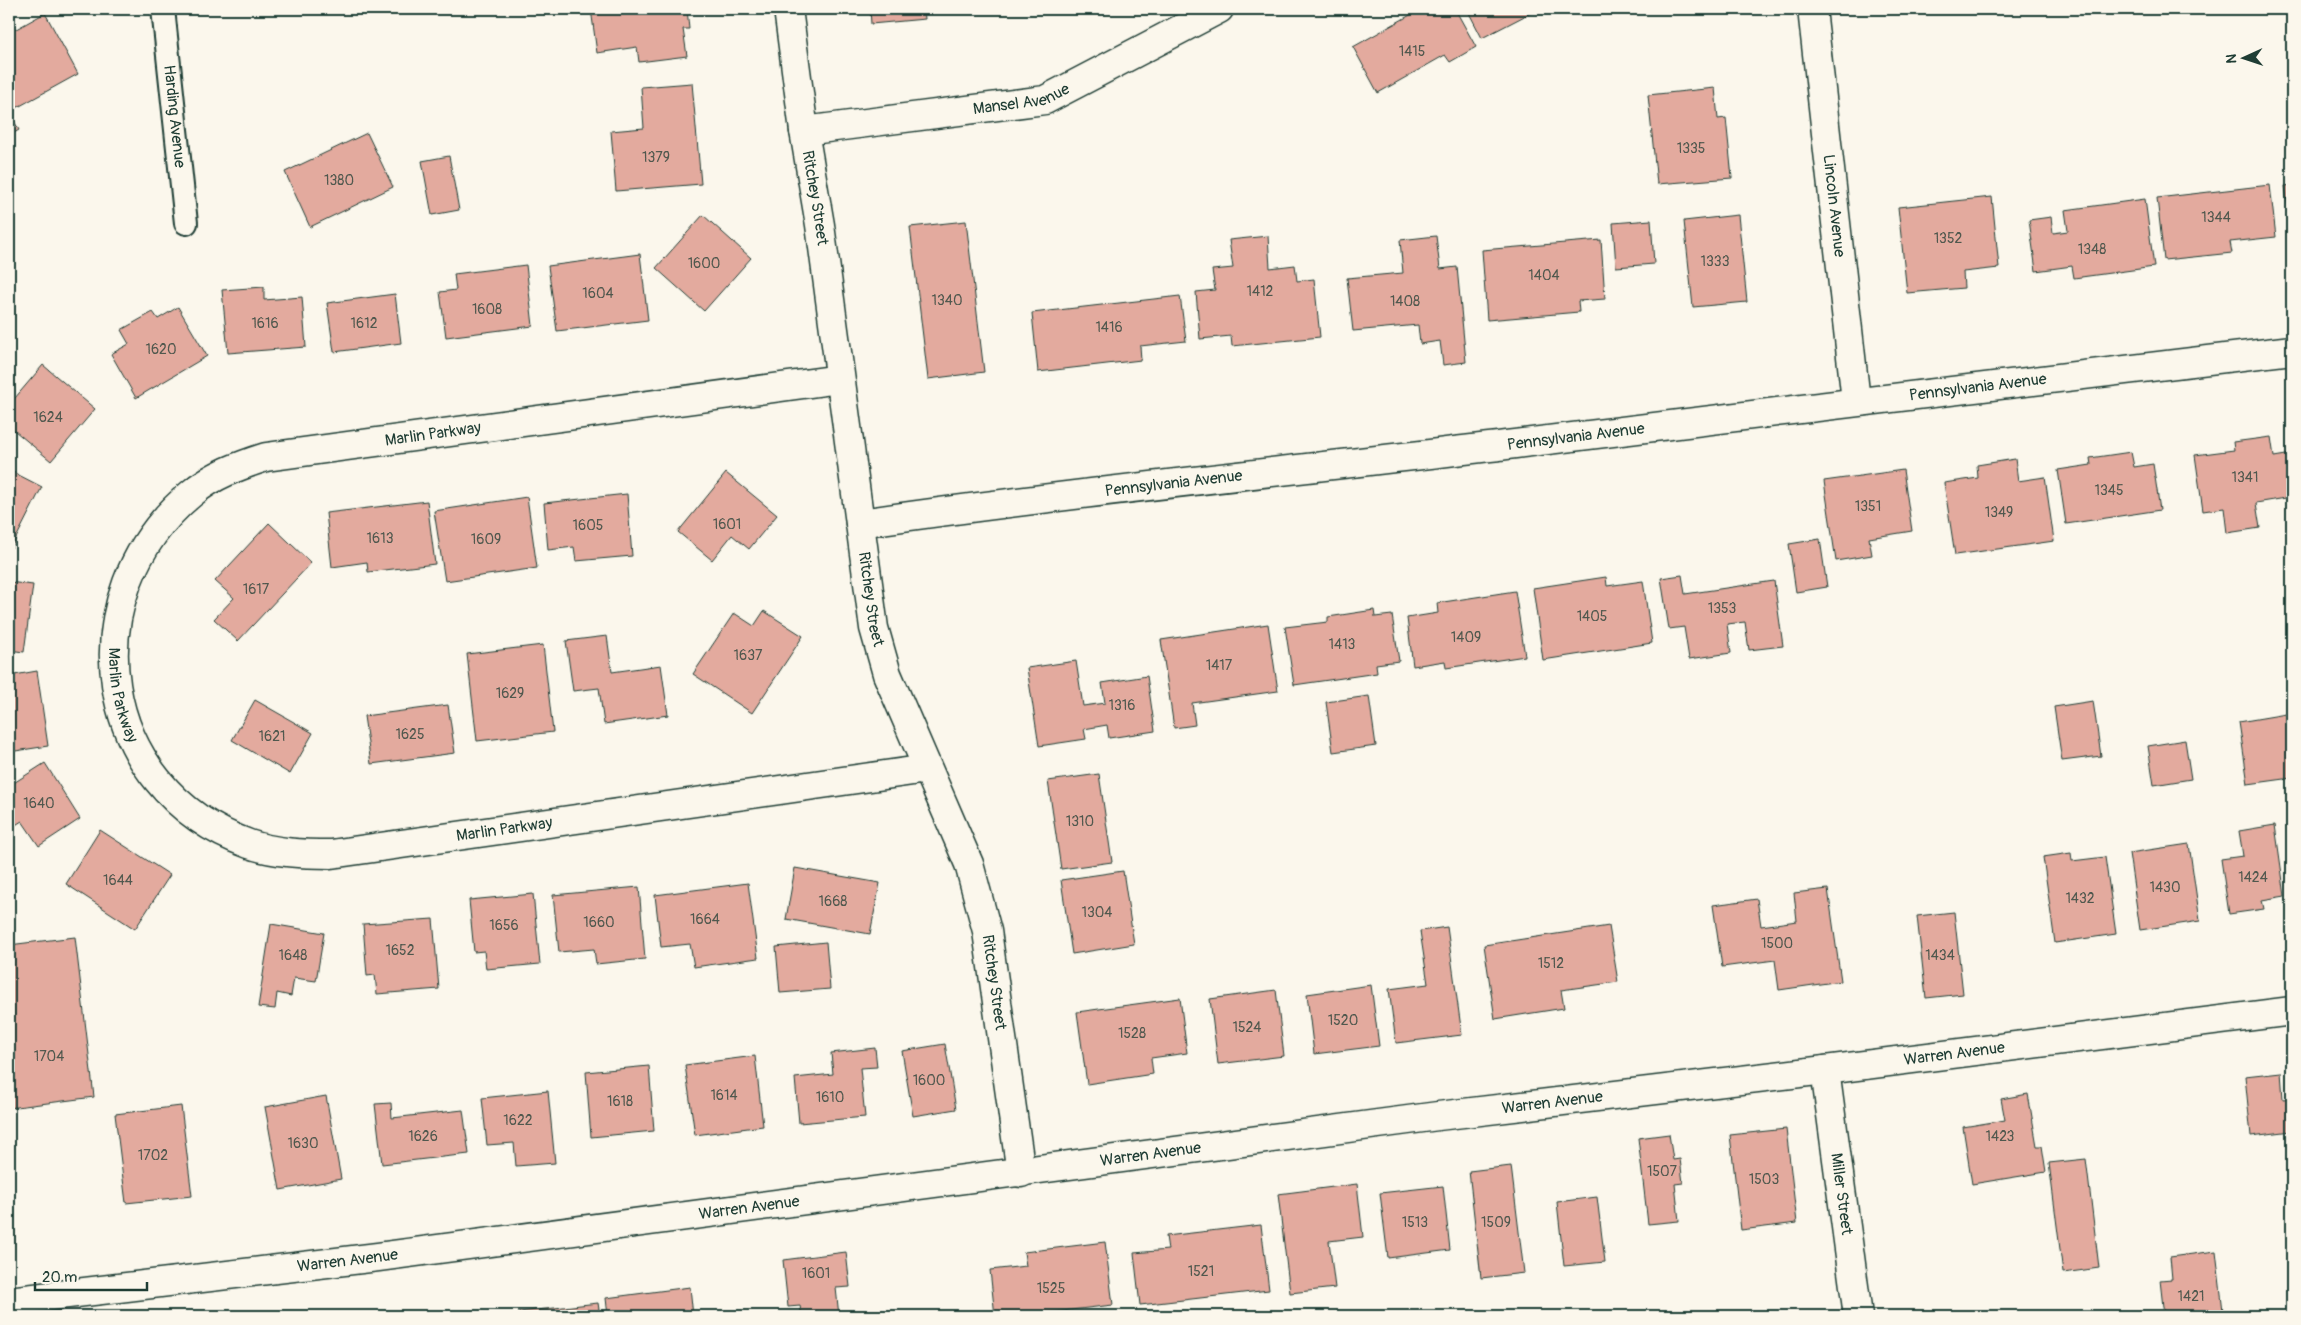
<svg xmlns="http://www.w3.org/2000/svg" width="2301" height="1325" viewBox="0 0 2301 1325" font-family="Pangolin,sans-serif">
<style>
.building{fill:#e3aa9e;stroke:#1f3d34}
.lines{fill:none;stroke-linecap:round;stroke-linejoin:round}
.lane-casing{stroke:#1f3d34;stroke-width:26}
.street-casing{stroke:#1f3d34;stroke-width:31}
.lane{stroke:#fbf7ec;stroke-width:22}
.street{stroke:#fbf7ec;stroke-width:28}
.labels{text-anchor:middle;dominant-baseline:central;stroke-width:4;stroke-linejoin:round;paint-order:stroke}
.number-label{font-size:14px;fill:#50584e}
.street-label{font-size:16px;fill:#1f3d34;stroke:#fbf7ec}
</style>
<rect width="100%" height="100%" fill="#fbf7ec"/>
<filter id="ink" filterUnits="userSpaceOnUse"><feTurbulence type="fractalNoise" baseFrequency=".02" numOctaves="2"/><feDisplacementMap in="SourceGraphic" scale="10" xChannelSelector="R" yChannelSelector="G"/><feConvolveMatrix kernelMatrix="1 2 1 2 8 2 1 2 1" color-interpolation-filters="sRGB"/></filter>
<g filter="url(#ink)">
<!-- building -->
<g class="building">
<path d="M591 9H687L689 29H683L687 56 639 62 637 47 597 53Z"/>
<path d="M870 9H924L925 19 871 24Z"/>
<path d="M946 9H973L946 11Z"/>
<path d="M1421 9H1455L1476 47 1450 62 1445 55 1378 93 1353 47Z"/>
<path d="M1467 9H1538L1482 38Z"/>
<path d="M45 13 78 74 9 112 19 130 9 136V33Z"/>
<path d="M692 83 701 184 616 191 611 131 644 128 641 87Z"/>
<path d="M1715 88 1718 119 1726 118 1732 178 1657 184 1648 95Z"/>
<path d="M367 133 393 187 310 227 285 172Z"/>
<path d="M449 156 459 210 432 215 422 161Z"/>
<path d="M2270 185 2276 237 2230 242 2232 253 2164 260 2157 198Z"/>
<path d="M2292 185V234H2291L2285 186Z"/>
<path d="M1992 197 1999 268 1963 272 1964 288 1907 293 1898 207Z"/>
<path d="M2145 199 2154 267 2074 278 2072 266 2036 271 2029 220 2051 217 2053 233 2068 231 2065 210Z"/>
<path d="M703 215 751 258 704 311 656 268Z"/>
<path d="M1738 215 1747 302 1693 307 1684 221Z"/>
<path d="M1651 220 1654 264 1616 267 1613 223Z"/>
<path d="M966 221 984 372 928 379 910 227Z"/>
<path d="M1268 236 1270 268 1295 265 1297 281 1314 279 1320 337 1232 346 1231 336 1200 339 1196 292 1215 290 1212 270 1233 268 1229 240Z"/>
<path d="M1436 236 1440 269 1457 267 1466 362 1443 365 1440 341 1420 344 1418 325 1353 331 1347 278 1403 273 1400 240Z"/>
<path d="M1601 240 1605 299 1578 301 1579 312 1487 320 1482 250Z"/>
<path d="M640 254 648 320 557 331 548 266Z"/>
<path d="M526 265 533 326 446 337 440 292 456 290 454 274Z"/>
<path d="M264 287V300L302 297 306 347 228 353 222 290Z"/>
<path d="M395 294 401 343 334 352 327 303Z"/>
<path d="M1180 296 1186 341 1140 346 1141 360 1038 372 1032 313Z"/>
<path d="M178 307 207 356 136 398 111 354 129 344 121 330 153 312 158 319Z"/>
<path d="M43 365 95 409 51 461 9 426V405Z"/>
<path d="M2271 437 2274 457 2292 454V497L2256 503 2260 528 2227 533 2224 508 2203 511 2195 455 2234 450 2233 442Z"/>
<path d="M2131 452 2134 467 2153 464 2160 510 2066 524 2058 470 2091 465 2090 458Z"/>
<path d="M2015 459 2018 481 2045 477 2054 541 1955 555 1944 483 1978 478 1977 465Z"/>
<path d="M9 470 42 487 11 548 9 547Z"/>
<path d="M1903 470 1912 531 1869 538 1872 555 1836 561 1824 481Z"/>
<path d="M726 473 777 515 749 549 732 535 712 560 678 532Z"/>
<path d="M627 494 632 556 576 561 574 547 548 550 544 503Z"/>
<path d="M527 497 537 568 445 581 434 511Z"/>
<path d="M427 501 435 564 368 572 367 562 332 567 326 513Z"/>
<path d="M269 523 311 563 238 641 214 619 234 598 215 581Z"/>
<path d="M1820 539 1827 587 1796 592 1789 544Z"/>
<path d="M1682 575 1685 594 1774 581 1783 646 1749 650 1745 622 1727 624 1731 653 1689 659 1684 627 1669 629 1661 578Z"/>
<path d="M1606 577 1607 586 1643 581 1652 643 1543 660 1533 588Z"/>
<path d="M9 582 33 585 24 652 9 650Z"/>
<path d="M1515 591 1525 656 1446 668 1445 661 1413 666 1407 618 1438 613 1437 603Z"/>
<path d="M1374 610 1375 617 1392 615 1399 661 1376 664 1377 673 1294 685 1285 627 1328 622V617Z"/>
<path d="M764 611 803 636 752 713 693 674 734 613 754 626Z"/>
<path d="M1268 624 1278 691 1192 703 1195 725 1174 728 1161 640Z"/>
<path d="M607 636 612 672 661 665 668 715 604 724 599 688 573 691 566 641Z"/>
<path d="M543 645 553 732 477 741 467 654Z"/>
<path d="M1076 661 1083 706 1105 703 1102 683 1147 676 1155 731 1109 738 1107 725 1084 729 1086 739 1039 746 1027 668Z"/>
<path d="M37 671 48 746 9 752V676Z"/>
<path d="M1369 696 1376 746 1333 752 1326 702Z"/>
<path d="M255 700 313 733 290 774 232 740Z"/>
<path d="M2093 701 2101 756 2062 761 2054 707Z"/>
<path d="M448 705 455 753 371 764 364 716Z"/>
<path d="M2292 713V778L2248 784 2239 722Z"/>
<path d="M2185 740 2191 779 2154 785 2148 746Z"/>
<path d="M45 763 80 819 39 846 22 821 9 829V786Z"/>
<path d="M1099 774 1112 862 1061 869 1048 781Z"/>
<path d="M2275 825 2285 896 2262 900 2264 909 2229 914 2221 859 2243 856 2239 831Z"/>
<path d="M100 830 170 875 135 929 66 884Z"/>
<path d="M2189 844 2200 921 2140 930 2129 853Z"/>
<path d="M2071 853 2072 861 2105 857 2116 934 2055 943 2043 857Z"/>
<path d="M795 868 880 883 870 934 786 919Z"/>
<path d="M1123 871 1134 944 1072 954 1061 880Z"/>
<path d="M748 883 758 958 694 967 690 944 661 947 655 895Z"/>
<path d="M639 887 645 959 596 964 594 949 559 952 553 895Z"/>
<path d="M1828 889 1841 981 1779 990 1775 960 1722 967 1713 905 1757 899 1761 926 1797 921 1794 893Z"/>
<path d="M533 894 540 964 486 969 484 951 474 952 469 900Z"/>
<path d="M1954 912 1963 994 1926 998 1917 916Z"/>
<path d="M433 919 439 989 377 994 375 975 367 976 363 924Z"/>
<path d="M271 924 324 933 316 981 294 978 291 996 277 993 275 1009 258 1007Z"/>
<path d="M1609 926 1618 982 1561 990 1564 1008 1495 1019 1484 945Z"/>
<path d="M1447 927 1462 1035 1396 1043 1389 989 1428 984 1420 931Z"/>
<path d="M75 937 94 1097 9 1108V1015H13L9 982V945Z"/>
<path d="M826 942 830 989 780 993 776 947Z"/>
<path d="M1371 985 1379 1046 1314 1054 1307 994Z"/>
<path d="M1276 990 1284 1056 1218 1064 1210 999Z"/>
<path d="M1180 998 1187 1053 1151 1058 1153 1074 1087 1084 1077 1012Z"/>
<path d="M945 1044 956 1109 913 1116 902 1051Z"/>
<path d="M875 1048 877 1067 860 1068 865 1117 799 1123 795 1078 833 1074 831 1053Z"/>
<path d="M755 1056 763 1126 695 1135 685 1065Z"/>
<path d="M649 1066 654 1131 591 1137 586 1072Z"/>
<path d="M2281 1072 2283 1099 2292 1098V1131L2251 1136 2245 1076Z"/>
<path d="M548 1091 555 1163 516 1166 514 1143 487 1145 482 1098Z"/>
<path d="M2028 1094 2037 1146H2042L2046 1172 1972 1184 1963 1127 2005 1120 2001 1099Z"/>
<path d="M326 1096 341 1179 280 1190 265 1107Z"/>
<path d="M391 1103 392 1118 463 1110 469 1154 382 1164 375 1104Z"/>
<path d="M181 1106 192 1196 126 1203 115 1114Z"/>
<path d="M1786 1129 1797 1223 1741 1230 1730 1135Z"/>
<path d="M1669 1134 1673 1160 1680 1159 1683 1183 1675 1184 1679 1221 1648 1224 1638 1138Z"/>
<path d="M2086 1159 2099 1268 2063 1273 2049 1163Z"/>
<path d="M1511 1166 1524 1273 1481 1278 1469 1171Z"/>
<path d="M1357 1184 1363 1237 1329 1241 1335 1288 1290 1293 1278 1194Z"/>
<path d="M1443 1186 1450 1250 1388 1258 1380 1193Z"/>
<path d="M1597 1197 1605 1262 1564 1266 1557 1202Z"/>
<path d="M1261 1225 1269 1290 1140 1305 1134 1253 1168 1250 1166 1236Z"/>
<path d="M1105 1242 1113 1305 1020 1316H995L990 1270 1026 1266 1024 1252Z"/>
<path d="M2216 1251 2223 1311 2164 1316 2160 1280 2172 1279 2170 1257Z"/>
<path d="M846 1252 850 1287 836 1288 839 1316H802L800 1306 788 1307 783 1260Z"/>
<path d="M690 1287 693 1316H608L606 1298Z"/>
<path d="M598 1303 600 1316H519V1312Z"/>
</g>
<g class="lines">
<!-- lane casing -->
<g class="lane-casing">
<g id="lane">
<path id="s1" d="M163 9 186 223"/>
</g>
</g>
<!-- street casing -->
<g class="street-casing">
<g id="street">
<path id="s2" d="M788 9 804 131 820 225 874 628 887 674 969 864 987 931 1021 1173"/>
<path id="s3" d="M1812 9 1856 401"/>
<path id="s4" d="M804 131 1045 100 1219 9"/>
<path id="s5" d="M840 379 266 457C241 465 213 475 192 493 68 595 95 789 249 844 275 853 304 854 331 854L927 769"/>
<path id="s6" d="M860 523C1078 492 1297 470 1515 444 1774 413 2033 379 2292 350"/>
<path id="s7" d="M1825 1070 1858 1316"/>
<path id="s8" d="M9 1301 378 1257 1438 1116 1825 1070 2292 1011"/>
</g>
</g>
<!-- lane -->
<use href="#lane" class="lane"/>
<!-- street -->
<use href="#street" class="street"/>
</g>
</g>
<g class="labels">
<!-- number labels -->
<g class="number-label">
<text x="1412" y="51">1415</text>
<text x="1691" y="148">1335</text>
<text x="656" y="157">1379</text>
<text x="339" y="180">1380</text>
<text x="2216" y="217">1344</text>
<text x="1948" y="238">1352</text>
<text x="2092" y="249">1348</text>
<text x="1715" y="261">1333</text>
<text x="704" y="263">1600</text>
<text x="1544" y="275">1404</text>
<text x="1260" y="291">1412</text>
<text x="598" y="293">1604</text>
<text x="947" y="300">1340</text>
<text x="1405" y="301">1408</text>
<text x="487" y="309">1608</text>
<text x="265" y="323">1616</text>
<text x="364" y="323">1612</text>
<text x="1109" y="327">1416</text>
<text x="161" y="349">1620</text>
<text x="48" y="417">1624</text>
<text x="2245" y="477">1341</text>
<text x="2109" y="490">1345</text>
<text x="1868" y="506">1351</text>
<text x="1999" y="512">1349</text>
<text x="727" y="524">1601</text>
<text x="588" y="525">1605</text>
<text x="380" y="538">1613</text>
<text x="486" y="539">1609</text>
<text x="256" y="589">1617</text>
<text x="1722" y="608">1353</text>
<text x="1592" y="616">1405</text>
<text x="1466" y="637">1409</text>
<text x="1342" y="644">1413</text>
<text x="748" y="655">1637</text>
<text x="1219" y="665">1417</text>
<text x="510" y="693">1629</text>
<text x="1122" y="705">1316</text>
<text x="410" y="734">1625</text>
<text x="272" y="736">1621</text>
<text x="39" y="803">1640</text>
<text x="1080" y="821">1310</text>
<text x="2253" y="877">1424</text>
<text x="118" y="880">1644</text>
<text x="2165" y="887">1430</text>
<text x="2080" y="898">1432</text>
<text x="833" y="901">1668</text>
<text x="1097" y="912">1304</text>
<text x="705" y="919">1664</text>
<text x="599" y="922">1660</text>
<text x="504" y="925">1656</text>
<text x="1777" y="943">1500</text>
<text x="400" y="950">1652</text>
<text x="293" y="955">1648</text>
<text x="1940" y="955">1434</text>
<text x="1551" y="963">1512</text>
<text x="1343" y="1020">1520</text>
<text x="1247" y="1027">1524</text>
<text x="1132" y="1033">1528</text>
<text x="49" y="1056">1704</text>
<text x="929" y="1080">1600</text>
<text x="724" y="1095">1614</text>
<text x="830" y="1097">1610</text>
<text x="620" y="1101">1618</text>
<text x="518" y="1120">1622</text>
<text x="423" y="1136">1626</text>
<text x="2000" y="1136">1423</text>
<text x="303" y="1143">1630</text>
<text x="153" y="1155">1702</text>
<text x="1662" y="1171">1507</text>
<text x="1764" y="1179">1503</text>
<text x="1415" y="1222">1513</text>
<text x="1496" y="1222">1509</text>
<text x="1201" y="1271">1521</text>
<text x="816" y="1273">1601</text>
<text x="1051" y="1288">1525</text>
<text x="2191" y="1296">1421</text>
</g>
<!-- street labels -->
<g class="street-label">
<text stroke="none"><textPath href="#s4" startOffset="220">Mansel Avenue</textPath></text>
<text stroke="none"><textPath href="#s1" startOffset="108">Harding Avenue</textPath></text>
<text stroke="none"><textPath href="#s2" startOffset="191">Ritchey Street</textPath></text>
<text stroke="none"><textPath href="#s3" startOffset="198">Lincoln Avenue</textPath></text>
<text stroke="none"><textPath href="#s6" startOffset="1126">Pennsylvania Avenue</textPath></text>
<text transform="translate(433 434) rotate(-8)">Marlin Parkway</text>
<text stroke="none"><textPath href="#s6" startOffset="721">Pennsylvania Avenue</textPath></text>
<text stroke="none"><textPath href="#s6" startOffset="316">Pennsylvania Avenue</textPath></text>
<text stroke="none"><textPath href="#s2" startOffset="596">Ritchey Street</textPath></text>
<text stroke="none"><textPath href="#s5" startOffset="889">Marlin Parkway</textPath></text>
<text stroke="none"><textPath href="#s5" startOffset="1354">Marlin Parkway</textPath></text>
<text stroke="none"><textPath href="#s2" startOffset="1001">Ritchey Street</textPath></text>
<text stroke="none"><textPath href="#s8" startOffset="1961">Warren Avenue</textPath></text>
<text stroke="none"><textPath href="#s8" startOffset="1556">Warren Avenue</textPath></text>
<text stroke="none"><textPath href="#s8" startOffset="1151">Warren Avenue</textPath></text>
<text stroke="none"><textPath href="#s7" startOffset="125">Miller Street</textPath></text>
<text stroke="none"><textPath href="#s8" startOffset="746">Warren Avenue</textPath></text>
<text stroke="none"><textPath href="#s8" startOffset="341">Warren Avenue</textPath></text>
</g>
</g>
<!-- margin -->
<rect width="2301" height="1325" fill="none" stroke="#fbf7ec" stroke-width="30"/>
<rect x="15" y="15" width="2271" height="1295" fill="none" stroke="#1f3d34" stroke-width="2" filter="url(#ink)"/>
<!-- north arrow -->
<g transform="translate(2244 58) rotate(267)" stroke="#fbf7ec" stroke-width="4" paint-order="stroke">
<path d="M0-4L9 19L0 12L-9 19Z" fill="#1f3d34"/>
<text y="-8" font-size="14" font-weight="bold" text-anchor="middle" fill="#1f3d34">N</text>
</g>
<!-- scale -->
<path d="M35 1282v8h112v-8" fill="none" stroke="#1f3d34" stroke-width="2.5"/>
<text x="42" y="1282" font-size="15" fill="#1f3d34" stroke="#fbf7ec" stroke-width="4" paint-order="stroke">20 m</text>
</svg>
